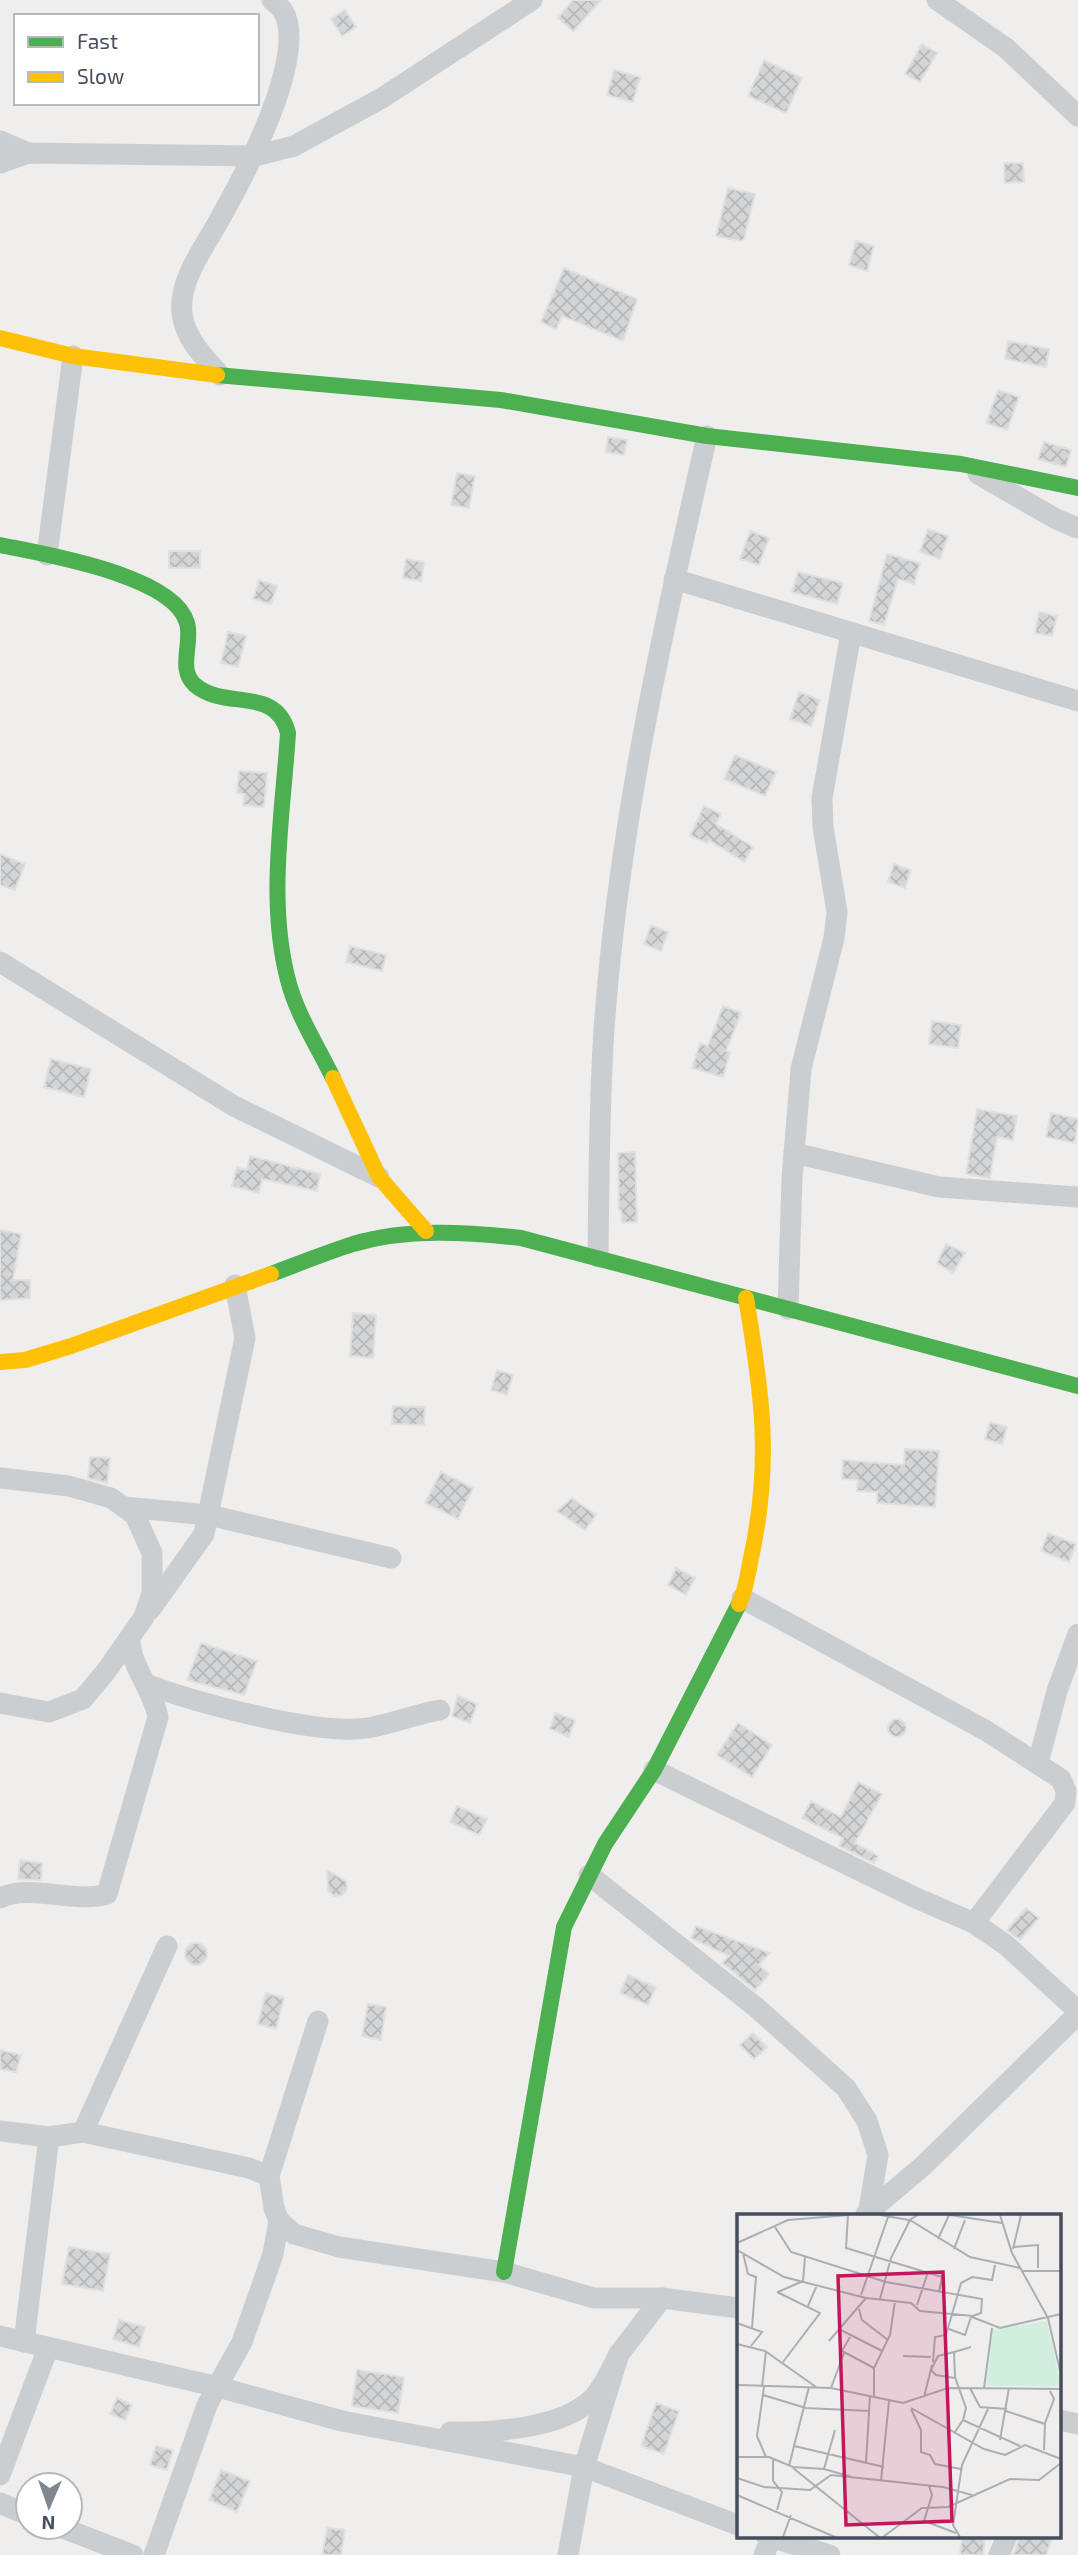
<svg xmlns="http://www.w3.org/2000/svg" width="1078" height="2555" viewBox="0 0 1078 2555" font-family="'Exo 2',sans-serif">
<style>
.building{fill:url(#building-cross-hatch);stroke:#e0e0e0;stroke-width:2}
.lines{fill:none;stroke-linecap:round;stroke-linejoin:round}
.street{stroke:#cbced1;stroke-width:21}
.fast{stroke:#4caf50;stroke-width:16}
.slow{stroke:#ffc107;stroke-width:16}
.inset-road{fill:none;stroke:#abaeb2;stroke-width:2}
.view{fill:#c2185b;fill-opacity:0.15;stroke:#c2185b;stroke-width:3.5}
.inset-edge{fill:none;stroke:#454e5a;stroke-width:3.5}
</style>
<defs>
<pattern id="building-cross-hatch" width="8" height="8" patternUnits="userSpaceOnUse" patternTransform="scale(1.75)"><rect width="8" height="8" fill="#d4d5d6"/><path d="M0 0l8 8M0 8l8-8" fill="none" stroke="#b7b8ba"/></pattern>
</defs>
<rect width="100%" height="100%" fill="#efeeed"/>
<!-- building -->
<g class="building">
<path d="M573 0H601L573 31 558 18Z"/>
<path d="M345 10 356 27 342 36 331 19Z"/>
<path d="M922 44 937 53 920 82 905 74Z"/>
<path d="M764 60 802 78 786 113 748 96Z"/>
<path d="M614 70 640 77 633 102 607 95Z"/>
<path d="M1004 163H1023L1024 182 1005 183Z"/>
<path d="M728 188 755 194 744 239 741 241 716 236Z"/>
<path d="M856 241 874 246 867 271 849 265Z"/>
<path d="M564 268 637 299 623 341 562 316 556 329 541 322Z"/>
<path d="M1008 341 1049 349 1046 367 1005 359Z"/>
<path d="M998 390 1019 397 1007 430 986 423Z"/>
<path d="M608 437 627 440 624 455 606 452Z"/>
<path d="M1044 442 1071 450 1066 467 1038 459Z"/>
<path d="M457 473 475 476 469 508 451 505Z"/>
<path d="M928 529 948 536 940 559 920 552Z"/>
<path d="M750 531 769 538 759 565 740 559Z"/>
<rect x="169" y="551" width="31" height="17"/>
<path d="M887 554 920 563 914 584 898 579 884 625 869 621Z"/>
<path d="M406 559 424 562 421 581 403 578Z"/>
<path d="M798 572 843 583 837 604 792 592Z"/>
<path d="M259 580 277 586 271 604 253 599Z"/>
<path d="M1039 612 1057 616 1052 636 1035 633Z"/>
<path d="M228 632 246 636 238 667 221 663Z"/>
<path d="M799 692 820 700 811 726 790 719Z"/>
<path d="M735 755 776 772 765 796 724 779Z"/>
<path d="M239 771 267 773 264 807 243 805 244 794 237 793Z"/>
<path d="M704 806 721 814 716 824 753 847 744 862 709 840 707 843 690 836Z"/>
<path d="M0 854 25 864 15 890 0 885Z"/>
<path d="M894 864 911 870 905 888 888 882Z"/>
<path d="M651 925 668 932 661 951 644 944Z"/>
<path d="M350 946 386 955 382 971 346 962Z"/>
<path d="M723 1006 741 1013 726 1051 730 1052 723 1077 692 1068 700 1043 708 1046Z"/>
<path d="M932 1021 961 1025 958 1048 929 1044Z"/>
<path d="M51 1059 91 1069 84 1097 44 1087Z"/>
<path d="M977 1109 1017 1116 1013 1140 997 1137 990 1178 966 1174Z"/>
<path d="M1051 1113 1078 1119 1075 1143 1046 1137Z"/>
<path d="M635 1152 637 1222 622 1223 621 1210H619L618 1153Z"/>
<path d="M250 1156 320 1174 317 1191 262 1179 259 1193 232 1186 237 1167 247 1170Z"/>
<path d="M0 1230 21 1234 13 1280H30V1298L0 1300Z"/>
<path d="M946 1244 965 1253 953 1273 937 1263Z"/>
<path d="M353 1313 376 1315 373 1358 350 1356Z"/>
<path d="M497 1370 513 1375 507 1395 491 1390Z"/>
<path d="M393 1406 425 1407 424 1425 392 1424Z"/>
<path d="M990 1422 1007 1427 1002 1444 985 1439Z"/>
<path d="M905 1449 939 1451 935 1507 877 1503V1492L857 1491 858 1480 842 1479 843 1460 904 1465Z"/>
<path d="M90 1457 110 1458 107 1483 88 1478Z"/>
<path d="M441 1472 473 1488 458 1519 425 1503Z"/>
<path d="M572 1498 596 1515 585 1530 557 1511Z"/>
<path d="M1048 1533 1076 1544 1069 1562 1041 1551Z"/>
<path d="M676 1568 695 1578 686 1595 668 1585Z"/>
<path d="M201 1643 257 1661 244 1695 187 1680Z"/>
<path d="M458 1696 477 1704 470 1723 452 1716Z"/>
<path d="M555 1713 575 1720 569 1737 550 1729Z"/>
<circle cx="897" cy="1728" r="9"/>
<path d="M738 1723 772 1745 752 1777 717 1755Z"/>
<path d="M858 1782 882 1794 855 1843 878 1856 874 1863 839 1846 843 1838 802 1818 811 1801 841 1817Z"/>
<path d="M457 1806 487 1819 479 1835 450 1822Z"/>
<path d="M20 1860 42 1863 41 1880 18 1879Z"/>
<path d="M327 1870 346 1881 347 1889 342 1895 334 1896 328 1891Z"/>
<path d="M1026 1908 1039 1918 1020 1940 1007 1930Z"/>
<path d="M696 1926 770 1953 759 1965 769 1974 755 1990 722 1963 729 1956 691 1938Z"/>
<circle cx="196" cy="1954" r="11"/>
<path d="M628 1975 656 1987 648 2005 620 1993Z"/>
<path d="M266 1993 284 1998 276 2029 258 2024Z"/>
<path d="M368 2004 386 2007 381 2040 362 2036Z"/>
<path d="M753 2033 767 2047 754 2059 740 2045Z"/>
<path d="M0 2050 21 2055 16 2072 0 2069Z"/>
<path d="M69 2247 110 2254 103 2291 62 2284Z"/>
<path d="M119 2320 145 2327 139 2347 113 2339Z"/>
<path d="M357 2370 404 2377 398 2413 352 2406Z"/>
<path d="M117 2398 132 2405 125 2420 110 2414Z"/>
<path d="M656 2403 679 2411 664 2454 641 2446Z"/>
<path d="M156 2446 173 2450 167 2470 150 2465Z"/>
<path d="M221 2470 250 2481 237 2512 209 2500Z"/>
<path d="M327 2528 345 2530 341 2555H322Z"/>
<path d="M962 2536 985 2538 983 2555H960Z"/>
<path d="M1020 2536H1053L1046 2555H1013Z"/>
</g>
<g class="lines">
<!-- street -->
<g class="street">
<path d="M937 0 1006 48 1078 116"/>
<path d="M0 141 28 153"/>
<path d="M0 163 28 153 255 156 294 146 382 98 532 0"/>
<path d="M220 375C204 357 185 339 182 313 178 279 207 244 222 215 244 176 309 54 283 11 281 7 275 3 272 0"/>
<path d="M978 474 1056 519 1078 528"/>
<path d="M47 555 73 356"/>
<path d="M674 579 1078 701"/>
<path d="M0 962 234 1106 379 1177"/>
<path d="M794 1153 939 1187 1078 1197"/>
<path d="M598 1257C599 1181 599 1105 604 1030 618 829 662 632 707 436"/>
<path d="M788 1309 792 1178 801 1069 834 938 837 912 823 827 822 798 851 633"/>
<path d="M0 1478 69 1486 111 1498 135 1515 152 1553V1593L144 1617 107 1670 83 1699 49 1712 0 1703"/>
<path d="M124 1507 209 1515 391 1558"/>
<path d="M742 1598 985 1730 1061 1779 1066 1791 1065 1803 974 1923"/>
<path d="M150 1610 204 1534 245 1338 235 1285"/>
<path d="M146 1684C194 1702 318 1736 367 1728 392 1724 416 1714 440 1710"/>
<path d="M1038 1763 1057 1691 1078 1634"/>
<path d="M654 1770 916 1898 974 1923 1006 1945 1078 2011"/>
<path d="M589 1875 757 2008 846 2088 867 2121 878 2155 869 2209"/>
<path d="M0 1898C29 1883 75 1904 107 1894L158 1717C153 1689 131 1668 130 1640"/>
<path d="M0 2131 49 2137 83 2132 249 2168 269 2176 274 2208 279 2221 294 2234 339 2247 504 2272 594 2298H662L738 2308"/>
<path d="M83 2132 167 1946"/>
<path d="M269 2176 318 2021"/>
<path d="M866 2214 923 2166 1078 2014"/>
<path d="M0 2336 218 2387 342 2421 584 2467 738 2525"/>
<path d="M24 2342 49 2137"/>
<path d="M1059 2420 1078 2424"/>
<path d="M450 2432C490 2433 560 2429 591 2400 603 2389 611 2369 619 2354"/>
<path d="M0 2475 48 2348"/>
<path d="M0 2503 28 2515"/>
<path d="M60 2527 133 2555"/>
<path d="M766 2536 830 2555"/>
<path d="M154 2555 207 2405 242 2342 273 2254 279 2221"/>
<path d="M568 2555 584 2467 619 2354 662 2298"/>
<path d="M764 2555 772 2536"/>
<path d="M999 2555 1007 2536"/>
</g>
<!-- fast -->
<g class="fast">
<path d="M217 375 501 400 707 436 961 464 1078 488"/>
<path d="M0 545C43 554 174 575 187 623 193 643 177 669 195 685 225 711 276 685 288 733 283 813 267 901 288 980 296 1013 318 1047 333 1078"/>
<path d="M271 1274C298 1264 325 1253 353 1244 407 1228 466 1232 521 1238L1078 1386"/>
<path d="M504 2272 564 1927 605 1844 654 1770 739 1604"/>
</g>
<!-- slow -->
<g class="slow">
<path d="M0 338 73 356 217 375"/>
<path d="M333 1078 379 1177 426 1231"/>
<path d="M0 1362 25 1360 71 1346 271 1274"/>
<path d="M739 1604C746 1590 748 1573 751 1558 772 1462 762 1392 746 1298"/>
</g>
</g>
<!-- overview -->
<g transform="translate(737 2214)">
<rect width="324" height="324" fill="#efeeed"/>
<path d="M310 107 324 172H249L256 116Z" fill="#d1efde"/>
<path class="inset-road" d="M111 1 109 34 205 63 202 78M143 1 172 6 181 1M213 1 265 9M263 1 275 39 311 104 324 161M173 6 233 43 283 54M201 25 212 1M0 29 51 6 112 1M277 33 301 31V54M217 35 228 6M276 35 284 1M0 36 47 63 129 84 174 89 183 97 236 102 244 99 245 85 149 68 54 38 38 13M6 39 11 60 19 63 15 114M284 57H324M40 78 83 99 46 148M41 78 66 67 68 43M124 81 151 3M143 85 154 44 173 6M180 91 191 58M71 92 80 71M122 95 125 106 151 126M235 103 263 114 324 100M0 109 25 118 14 132M102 115 145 137M212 115 228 121 234 103M113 123 105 137 137 154M92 127 129 84M0 130 28 137 79 173M217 138 201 142 194 156 199 161 218 164M166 142 194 143M196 148 198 123 209 121 224 69 235 63 255 66 258 51M0 171 94 174 166 189 211 174 324 175M25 173 29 137M27 173 20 222 29 243M94 174 107 139M233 174 243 193 270 195M247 174 255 114M26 181 69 194 133 197M137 183V154L153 121 158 87M187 183 195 151M174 194 247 235 268 241 288 231 324 245M174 195 184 216V238L193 241 198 250 224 255M269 197 308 210M226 206 229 194 218 163 217 138 234 133M218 218 226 206 283 232M263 226 272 174M57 232 72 173M307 236 308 209 317 185 313 177M0 243H32L56 253 87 255 115 263M36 244V267L45 278 40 296M129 248 133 182M52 252 57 232 147 253M56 254 142 323M87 255 98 216M0 264 27 273 73 276 94 261 206 273 235 281M144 267 152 187M192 272 195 281 187 307 219 319M0 281 98 323M46 323 54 301M146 323 185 294 211 293 273 265 302 266 324 249M223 323 216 311 225 251 251 195"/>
<path class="view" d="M206 58 215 307 109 311 101 62Z"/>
<rect width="324" height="324" class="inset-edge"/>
</g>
<!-- legend -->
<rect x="14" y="14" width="245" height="91" fill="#ffffff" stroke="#b5b8bd" stroke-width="2"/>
<rect x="28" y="37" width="35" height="10" fill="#4caf50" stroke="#b5b8bd" stroke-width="2"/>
<text x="77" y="49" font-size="21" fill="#454e5a">Fast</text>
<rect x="28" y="72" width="35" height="10" fill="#ffc107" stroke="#b5b8bd" stroke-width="2"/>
<text x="77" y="84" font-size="21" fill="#454e5a">Slow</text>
<!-- north arrow -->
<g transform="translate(49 2506) rotate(182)"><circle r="33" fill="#ffffff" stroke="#b5b8bd" stroke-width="2"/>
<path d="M0-5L12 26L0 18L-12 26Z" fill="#80868d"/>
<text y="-10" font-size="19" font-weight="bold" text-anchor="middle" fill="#454e5a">N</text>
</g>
</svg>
